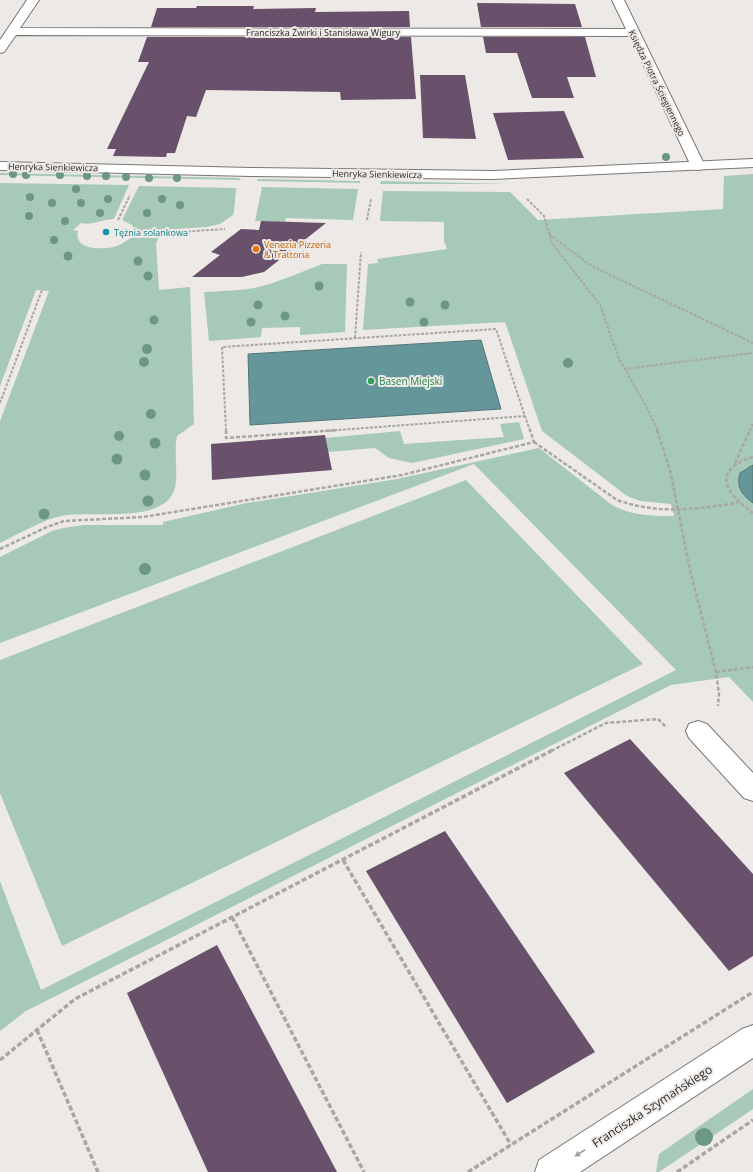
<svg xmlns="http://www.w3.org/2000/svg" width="753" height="1172" viewBox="0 0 753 1172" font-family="'Open Sans',sans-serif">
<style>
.green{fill:#a7c9b7}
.water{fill:#64969a;stroke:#537578}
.building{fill:#69506b}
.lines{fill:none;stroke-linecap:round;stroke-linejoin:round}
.street-casing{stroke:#797774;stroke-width:2}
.secondary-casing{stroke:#797774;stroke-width:2}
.path-far2{stroke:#a9a7a4;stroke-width:2;stroke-dasharray:3 1.5;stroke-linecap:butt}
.path-far1{stroke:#a9a7a4;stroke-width:2.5;stroke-dasharray:4 2;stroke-linecap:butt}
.path{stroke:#a9a7a4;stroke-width:3.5;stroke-dasharray:5 2.5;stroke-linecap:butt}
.street{fill:#fff;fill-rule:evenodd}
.secondary{fill:#fff;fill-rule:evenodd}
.tree{fill:#6c9686}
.oneway{fill:#9f9f9e}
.culture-dot{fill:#0f9aa8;stroke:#ece9e6;stroke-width:1.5}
.food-dot{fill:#e8710a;stroke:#ece9e6;stroke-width:1.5}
.leisure-dot{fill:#2e9e5b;stroke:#ece9e6;stroke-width:1.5}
.labels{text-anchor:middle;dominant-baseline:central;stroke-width:4;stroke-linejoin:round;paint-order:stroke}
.far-street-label{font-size:9px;fill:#2a2927;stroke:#ece9e6}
.far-culture-label{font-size:9px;fill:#0d838f;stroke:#ece9e6;text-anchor:start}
.far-food-label{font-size:9px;fill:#c56008;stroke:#ece9e6;text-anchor:start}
.leisure-label{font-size:10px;fill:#27864d;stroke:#ece9e6;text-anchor:start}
.near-street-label{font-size:12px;fill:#2a2927;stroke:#ece9e6}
</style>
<rect width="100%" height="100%" fill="#ece9e6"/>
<!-- green -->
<g class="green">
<path d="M0 173 239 178 241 180 0 175Z"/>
<path d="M753 174V702L729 677 671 685 26 1011 0 1031V881L41 990 676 670 474 464 0 643V557L52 531 63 528 84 525H163V522L247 503 397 479 539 448 612 505C634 516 650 516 674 516L671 504 640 501 627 496 542 431 505 322 363 330 368 264 378 263 377 259 447 249 444 241V222L380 221 383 191 510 192 538 220 723 209 724 176Z"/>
<path d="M258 179 360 181V183L257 181Z"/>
<path d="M381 181 510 184H380Z"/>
<path d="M0 183 129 185 114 219C103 219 91 226 81 223L73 230 78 231C73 251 104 250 117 246 123 244 128 239 133 237 140 234 151 236 159 235L156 244 159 290 190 287 194 424 177 436C173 453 180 480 173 493 158 524 91 510 61 516 45 519 16 535 0 543V421L49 291 36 290 0 386Z"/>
<path d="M139 186 236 188 234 211 233 215 220 224 206 227 135 232 132 225 122 220Z"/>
<path d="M262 187 358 189 353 220 286 218 285 222 255 221Z"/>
<path d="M322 264H347L345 332 300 335V327L262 328 261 337 209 341 204 292C221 291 237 291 254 288 277 283 299 273 322 264Z"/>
<path d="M519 422 524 439 412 463 389 458 375 448 327 452 325 438 400 431 404 444 504 437 500 424Z"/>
<path d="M466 480 643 664 62 946 0 793V660Z"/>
<path d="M753 1089V1109L659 1172H656L659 1154Z"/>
</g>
<!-- water -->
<g class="water">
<path d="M481 340 501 409 250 425 248 354Z"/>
<path d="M753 465V503C742 495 736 487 740 473Z"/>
</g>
<!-- building -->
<g class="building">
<path d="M477 3 575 4 582 27H481Z"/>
<path d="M197 6H254L253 9 316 8 315 12 409 11 410 27H151L157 8H196Z"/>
<path d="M147 37H411L416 99 341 100 340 92 206 90 196 117 187 116 175 153H167L166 157 113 156 116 149H107L149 62H138Z"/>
<path d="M483 37H585L596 77H567L574 98H532L517 53H486Z"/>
<path d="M420 75H465L476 139 423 138Z"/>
<path d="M564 111 584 158 508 160 493 113Z"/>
<path d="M261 221 326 223 264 272 242 277H192L220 255 211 252 241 229 259 230Z"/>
<path d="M325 435 332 470 212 480 211 444Z"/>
<path d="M630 739 753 874V956L729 971 564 773Z"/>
<path d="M445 831 595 1052 507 1103 366 871Z"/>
<path d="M217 945 337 1172H208L127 993Z"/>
</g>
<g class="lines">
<!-- street casing -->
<g class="street-casing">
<g id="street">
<path d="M27 0H39L20 28 626 29 612 0H624L705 166 703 169 698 170 693 169 691 166 630 36 16 35 4 52 0 53V40Z"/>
<path d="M698 721 707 724 753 773V801L744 798 689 738 686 731 689 724Z"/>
<path d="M753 1025V1058L580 1172H535L539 1160 742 1029Z"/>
</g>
</g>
<!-- secondary casing -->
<g class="secondary-casing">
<path id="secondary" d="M753 159V167L493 179 251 176 0 170V162L251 168 493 171Z"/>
</g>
<!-- path-far2 -->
<g class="path-far2">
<path d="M527 199 544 216 552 243 600 305 619 359 646 406 658 431"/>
<path d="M118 220 130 195"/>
<path d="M367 220 371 199"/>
<path d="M549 234 586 262 600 270 753 343"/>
<path d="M134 235 225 229"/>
<path d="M355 338 361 252"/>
<path d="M624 369 753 353"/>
<path d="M0 403 42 290"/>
<path d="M226 431 222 347 496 329 530 431"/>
<path d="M325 431 525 416"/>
<path d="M750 431 753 423"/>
</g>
<!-- path-far1 -->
<g class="path-far1">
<path d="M226 430V438L338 430"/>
<path d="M657 430 670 470 690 570 716 672 719 694 718 706"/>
<path d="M534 442 617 500C659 515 695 509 738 503"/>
<path d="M753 457C711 470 725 493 753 513"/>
<path d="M735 463 750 430"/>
<path d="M0 549 47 527 64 521 143 517 402 475 534 442 530 430"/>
<path d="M716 672 753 667"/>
<path d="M551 751 606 723 658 719 666 727"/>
</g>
<!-- path -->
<g class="path">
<path d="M343 860 511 1145"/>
<path d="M232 917 364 1172"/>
<path d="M37 1030 98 1172"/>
<path d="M0 1060 75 999 553 750"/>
<path d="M468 1172 753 992"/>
<path d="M677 1172 753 1120"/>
</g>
<!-- street -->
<use href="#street" class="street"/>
<!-- secondary -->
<use href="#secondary" class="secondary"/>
</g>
<!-- trees -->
<g class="tree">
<circle cx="666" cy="157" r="4"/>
<circle cx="13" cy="174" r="4"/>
<circle cx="26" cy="175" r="4"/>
<circle cx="60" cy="175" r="4"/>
<circle cx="87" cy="176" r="4"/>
<circle cx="106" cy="176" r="4"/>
<circle cx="126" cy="177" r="4"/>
<circle cx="149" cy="178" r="4"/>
<circle cx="177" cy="178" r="4"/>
<circle cx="76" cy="189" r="4"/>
<circle cx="30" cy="197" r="4"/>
<circle cx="108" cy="199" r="4"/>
<circle cx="162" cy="199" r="4"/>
<circle cx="52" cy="203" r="4"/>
<circle cx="81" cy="203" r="4"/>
<circle cx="180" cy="205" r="4"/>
<circle cx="100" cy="213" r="4"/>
<circle cx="147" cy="213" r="4"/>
<circle cx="29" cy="216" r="4"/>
<circle cx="65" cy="221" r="4"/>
<circle cx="54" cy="240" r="4"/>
<circle cx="68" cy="256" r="4.5"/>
<circle cx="138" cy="261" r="4.5"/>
<circle cx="148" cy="276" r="4.5"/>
<circle cx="319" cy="286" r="4.5"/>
<circle cx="410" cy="302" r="4.5"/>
<circle cx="258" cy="305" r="4.5"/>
<circle cx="445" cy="305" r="4.5"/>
<circle cx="285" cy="316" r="4.5"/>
<circle cx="154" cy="320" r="4.5"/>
<circle cx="251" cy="322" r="4.5"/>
<circle cx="424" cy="322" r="4.5"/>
<circle cx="147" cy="349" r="5"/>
<circle cx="144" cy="362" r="5"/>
<circle cx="568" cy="363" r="5"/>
<circle cx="151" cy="414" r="5"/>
<circle cx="119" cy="436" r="5"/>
<circle cx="155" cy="443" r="5.5"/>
<circle cx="117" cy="459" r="5.5"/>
<circle cx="145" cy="475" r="5.5"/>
<circle cx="148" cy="501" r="5.5"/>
<circle cx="44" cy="514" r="5.5"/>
<circle cx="145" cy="569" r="6"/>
<circle cx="704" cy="1137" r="9"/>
</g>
<!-- one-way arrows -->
<defs><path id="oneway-solid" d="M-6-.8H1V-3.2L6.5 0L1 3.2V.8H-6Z"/></defs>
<use class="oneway" href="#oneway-solid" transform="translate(580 1153) rotate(147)"/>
<!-- markers -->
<circle class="culture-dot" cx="106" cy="232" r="4"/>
<circle class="food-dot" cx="256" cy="249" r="4"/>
<circle class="leisure-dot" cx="371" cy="381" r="4"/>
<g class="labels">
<!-- far-street labels -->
<g class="far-street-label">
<text x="323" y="32">Franciszka Żwirki i Stanisława Wigury</text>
<text transform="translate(657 83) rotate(64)">Księdza Piotra Ściegiennego</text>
<text transform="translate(53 167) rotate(1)">Henryka Sienkiewicza</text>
<text transform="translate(377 174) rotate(1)">Henryka Sienkiewicza</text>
</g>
<!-- far-culture labels -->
<g class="far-culture-label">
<text x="114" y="232">Tężnia solankowa</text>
</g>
<!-- far-food labels -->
<g class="far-food-label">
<text x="264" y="244">Venezia Pizzeria<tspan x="264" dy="10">&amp; Trattoria</tspan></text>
</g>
<!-- leisure labels -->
<g class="leisure-label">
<text x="379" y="381">Basen Miejski</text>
</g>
<!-- near-street labels -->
<g class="near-street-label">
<text transform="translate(652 1106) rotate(-33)">Franciszka Szymańskiego</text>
</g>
</g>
</svg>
